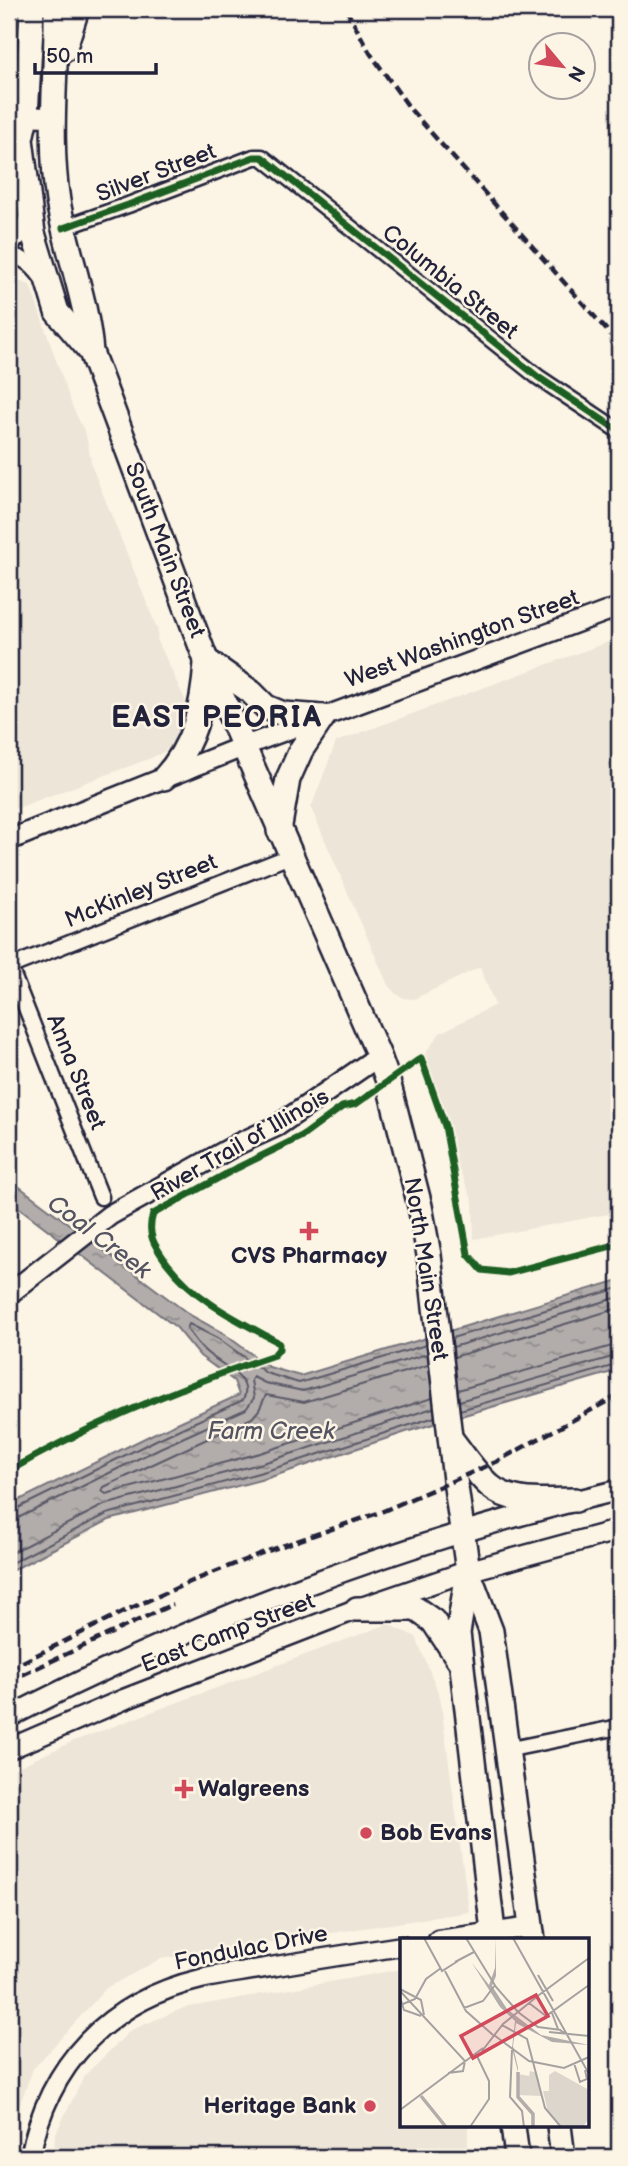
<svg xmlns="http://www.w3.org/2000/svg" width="628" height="2166" viewBox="0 0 628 2166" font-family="'Balsamiq Sans',sans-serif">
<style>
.built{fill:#ece5d8}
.water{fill:url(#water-ripples);stroke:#78757e;stroke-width:2}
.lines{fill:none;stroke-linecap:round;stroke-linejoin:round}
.shore{stroke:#5c5a68;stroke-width:2}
.minor-casing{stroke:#22223b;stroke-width:19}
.tertiary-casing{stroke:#22223b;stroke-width:23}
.secondary-casing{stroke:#22223b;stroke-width:24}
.primary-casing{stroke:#22223b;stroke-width:28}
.minor{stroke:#fcf5e5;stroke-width:14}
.tertiary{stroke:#fcf5e5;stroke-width:18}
.secondary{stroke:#fcf5e5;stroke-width:19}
.primary{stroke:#fcf5e5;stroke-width:23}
.rail{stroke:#22223b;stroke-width:4.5;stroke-dasharray:10 5;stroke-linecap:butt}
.cycleway-casing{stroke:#fcf5e5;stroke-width:11}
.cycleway{stroke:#1b5e20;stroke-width:7}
.poi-dot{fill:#d1495b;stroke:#fcf5e5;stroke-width:2.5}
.labels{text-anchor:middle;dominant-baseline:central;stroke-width:5;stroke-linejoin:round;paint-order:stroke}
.street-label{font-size:23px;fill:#22223b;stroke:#fcf5e5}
.poi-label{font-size:23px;font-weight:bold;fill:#22223b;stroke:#fcf5e5;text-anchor:start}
.water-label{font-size:24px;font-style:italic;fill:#545362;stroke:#fcf5e5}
.district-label{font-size:30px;font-weight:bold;letter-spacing:2px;fill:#22223b;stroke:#fcf5e5}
.inset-river{fill:none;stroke:#b2adab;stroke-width:3.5}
.inset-road{fill:none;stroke:#a5a1a1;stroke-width:2}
.view{fill:#d1495b;fill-opacity:0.15;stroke:#d1495b;stroke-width:3.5}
.inset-edge{fill:none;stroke:#22223b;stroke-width:3.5}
</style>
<defs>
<pattern id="water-ripples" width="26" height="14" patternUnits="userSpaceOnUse" patternTransform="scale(1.75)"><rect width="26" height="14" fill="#b2adab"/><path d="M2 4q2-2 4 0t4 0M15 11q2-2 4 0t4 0" fill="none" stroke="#908c8c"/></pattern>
</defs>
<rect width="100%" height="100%" fill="#fcf5e5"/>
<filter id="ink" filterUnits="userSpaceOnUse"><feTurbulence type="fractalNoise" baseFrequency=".0143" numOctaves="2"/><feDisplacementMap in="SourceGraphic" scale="14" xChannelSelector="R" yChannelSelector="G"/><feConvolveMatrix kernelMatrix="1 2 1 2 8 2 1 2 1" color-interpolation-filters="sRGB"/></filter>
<g filter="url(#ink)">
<!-- built -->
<g class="built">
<path d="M9 278 30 285 72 406 86 435 92 467 158 631 157 639 185 700 186 710 183 726 172 744 165 751 151 758 9 811Z"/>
<path d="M619 638V1212L474 1239 473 1201 454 1157 448 1118 424 1055 440 1033 495 1005 480 967 414 999 404 998 396 994 388 985 311 808 336 742Z"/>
<path d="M388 1624 416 1637 440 1697 469 1912 160 1959 106 1988 33 2069 9 2133V1771L74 1741Z"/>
<path d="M402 1969V2126H468V2157H54L55 2135 85 2075 131 2030 184 2008Z"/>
</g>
<!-- water -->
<path class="water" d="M9 1179 190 1315 223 1333 269 1367 300 1376 619 1280V1370L406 1432 268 1478 109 1520 9 1572V1505L153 1434 239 1395 234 1381 200 1356 177 1328 9 1200Z"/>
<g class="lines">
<!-- shore -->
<g class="shore">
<path d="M452 1338 619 1288"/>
<path d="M453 1347 619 1297"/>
<path d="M454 1357 619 1308"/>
<path d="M428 1365 304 1402 266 1395 259 1410 252 1418 104 1487 102 1491 106 1494 260 1453 432 1398"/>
<path d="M458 1390 619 1344"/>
<path d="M459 1401 619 1355"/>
<path d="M460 1410 619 1364"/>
<path d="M9 1511 14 1510 156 1440 243 1400C255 1377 218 1364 205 1351 198 1345 193 1336 187 1329L189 1324 219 1339 266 1373 299 1383 426 1345"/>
<path d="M9 1520 18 1518 160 1448 246 1409 254 1398 251 1380 253 1377 265 1383 303 1391 427 1354"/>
<path d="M9 1554 104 1505 263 1463 433 1408"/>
<path d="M9 1564 107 1514 266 1471 435 1417"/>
</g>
<!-- minor casing -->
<g class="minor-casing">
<g id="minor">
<path d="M63 228 128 205 254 157H262L538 377 619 431"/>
<path d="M9 247 21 235 27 215"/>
<path d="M9 256C23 256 33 266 41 277"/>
<path d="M9 965 101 1197"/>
<path d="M9 967 290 856"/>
<path d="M506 1750 619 1727"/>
</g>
</g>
<!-- tertiary casing -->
<g class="tertiary-casing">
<g id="tertiary">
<path d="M9 116 52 117"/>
<path d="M242 747 619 607"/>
<path d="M438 1940 531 1927"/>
<path d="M30 2157C48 2064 108 2001 201 1979 222 1974 243 1972 265 1968 310 1960 356 1953 402 1946"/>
</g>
</g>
<!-- secondary casing -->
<g class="secondary-casing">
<g id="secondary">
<path d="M9 840 242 747"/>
<path d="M9 1294 110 1215 238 1144 277 1126 379 1056"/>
<path d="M9 1717C202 1617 408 1540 619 1490"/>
<path d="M9 1749 125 1699 357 1609 468 1571 619 1530"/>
</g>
</g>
<!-- primary casing -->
<g class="primary-casing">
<g id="primary">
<path d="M32 9 26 116 21 139 33 233 57 312 91 352"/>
<path d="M56 9C57 73 48 137 58 201 67 252 87 301 91 352L206 660 379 1056 388 1081 420 1206 429 1255 455 1480 468 1571 491 1631 533 1940"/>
<path d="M64 50 77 9"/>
<path d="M206 660 251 692 266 707 283 714 323 717"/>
<path d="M164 778C194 746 203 707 206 663"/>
<path d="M279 831 288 779 301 750 323 717"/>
<path d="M451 1439C463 1454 475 1473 490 1486 512 1505 547 1500 575 1500"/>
<path d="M468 1572 458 1633 494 1940"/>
<path d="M357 1609H416L433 1621 461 1663"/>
<path d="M513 2126 517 2157"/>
<path d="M559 2126 563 2157"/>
</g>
</g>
<!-- minor -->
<use href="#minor" class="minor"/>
<!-- tertiary -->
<use href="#tertiary" class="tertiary"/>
<!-- secondary -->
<use href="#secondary" class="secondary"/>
<!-- primary -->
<use href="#primary" class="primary"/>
<!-- rail -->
<g class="rail">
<path d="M346 9 370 53 411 110 619 344"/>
<path d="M9 1669 129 1609 190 1582 262 1553 381 1512 496 1462 619 1395"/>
<path d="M9 1681 173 1604"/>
</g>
<!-- cycleway casing -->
<g class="cycleway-casing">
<g id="cycleway">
<path d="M63 228 128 205 254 157H262L538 377 619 431"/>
<path d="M9 1471C93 1422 182 1386 274 1355L279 1349V1344L276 1341C235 1319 195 1300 167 1263 155 1246 146 1235 153 1214L237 1168 304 1135 342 1107 356 1104 421 1058 445 1126 468 1254 482 1270 508 1273 619 1244"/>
</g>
</g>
<!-- cycleway -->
<use href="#cycleway" class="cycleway"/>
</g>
</g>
<!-- markers -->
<g class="poi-dot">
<path d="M305.5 1220.5h7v7h7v7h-7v7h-7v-7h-7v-7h7z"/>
<path d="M180.5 1778.5h7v7h7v7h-7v7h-7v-7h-7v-7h7z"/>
<circle cx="366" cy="1833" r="7"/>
<circle cx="370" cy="2106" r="7"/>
</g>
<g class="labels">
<!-- street labels -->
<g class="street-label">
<text transform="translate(156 173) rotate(-21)">Silver Street</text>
<text transform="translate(450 282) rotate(39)">Columbia Street</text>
<text transform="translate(165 550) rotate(69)">South Main Street</text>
<text transform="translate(462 639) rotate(-20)">West Washington Street</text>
<text transform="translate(141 891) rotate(-22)">McKinley Street</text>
<text transform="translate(76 1072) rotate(68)">Anna Street</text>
<text transform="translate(240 1145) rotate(-30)">River Trail of Illinois</text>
<text transform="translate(426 1269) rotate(81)">North Main Street</text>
<text transform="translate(228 1633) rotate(-21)">East Camp Street</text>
<text transform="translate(251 1948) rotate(-11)">Fondulac Drive</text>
</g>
<!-- poi labels -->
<g class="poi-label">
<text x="309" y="1256" text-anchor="middle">CVS Pharmacy</text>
<text x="198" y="1789">Walgreens</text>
<text x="380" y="1833">Bob Evans</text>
<text x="356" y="2106" text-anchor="end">Heritage Bank</text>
</g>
<!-- water labels -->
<g class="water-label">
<text transform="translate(99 1237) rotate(37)">Coal Creek</text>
<text x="271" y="1431">Farm Creek</text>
</g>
<!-- district labels -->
<g class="district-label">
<text x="217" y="718">EAST PEORIA</text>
</g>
</g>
<!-- overview -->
<g transform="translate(400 1938)">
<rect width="189" height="189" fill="#fcf5e5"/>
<path d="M130 133 137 135 142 158 117 157 118 136 129 138ZM155 133 189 152V180L183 189H162L148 174 143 153H149V137Z" fill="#dcd6cc"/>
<path d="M96 0V38L92 48 107 71 141 97 189 107 152 104 116 85 113 108 118 130V134L112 110 115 83 100 69 72 25 89 47 95 30Z" fill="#b2adab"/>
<path class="inset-river" d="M118 134V159L133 176V189M21 158 46 189"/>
<path class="inset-road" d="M24 0 42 33 58 23M66 0 96 49 118 74 138 89 161 92M113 0 189 136M55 24 74 14M45 33 66 73 93 97M138 37 153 63M0 51 21 62 24 77M0 53 65 123 63 133 48 135M139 57 189 20M0 59 4 72 21 78M129 65 146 78 189 47M3 66 15 61 26 41 41 30M64 70 83 63 95 47M152 75 158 91 168 97M102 87 127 101 145 170 161 189M149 94 189 98M94 97 129 123 164 130 189 119M112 112 110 159 122 173 124 189M82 113 103 86 139 57M174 125 180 144 187 141 185 132M0 172 83 110M70 189 89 161V143L76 116"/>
<path class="view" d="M136 57 148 78 73 120 61 98Z"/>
<rect width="189" height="189" class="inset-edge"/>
</g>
<!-- margin -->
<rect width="628" height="2166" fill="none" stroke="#fcf5e5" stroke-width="35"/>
<rect x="18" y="18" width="593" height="2131" fill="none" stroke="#22223b" stroke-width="2.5" filter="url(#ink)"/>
<!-- north arrow -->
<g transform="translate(562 66) rotate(119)"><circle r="33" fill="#fcf5e5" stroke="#a5a1a1" stroke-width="2"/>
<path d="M0-5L12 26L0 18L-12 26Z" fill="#d1495b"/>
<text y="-10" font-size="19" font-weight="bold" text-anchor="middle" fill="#22223b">N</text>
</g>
<!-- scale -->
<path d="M35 63v10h121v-10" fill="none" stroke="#22223b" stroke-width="3.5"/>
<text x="46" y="63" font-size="21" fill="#22223b" stroke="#fcf5e5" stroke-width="5" paint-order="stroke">50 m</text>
</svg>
